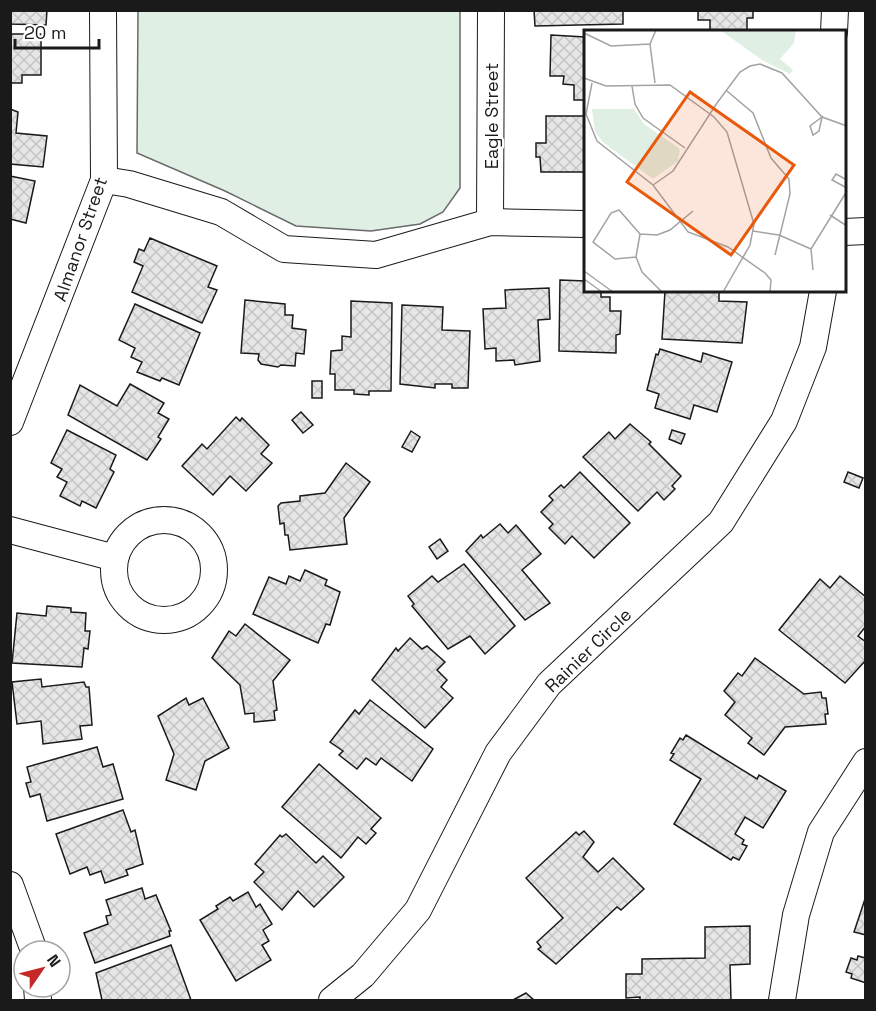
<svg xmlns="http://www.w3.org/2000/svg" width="876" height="1011" viewBox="0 0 876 1011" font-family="'Space Grotesk',sans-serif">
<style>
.park{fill:#e0efe3;stroke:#6a6a6a;stroke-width:1.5}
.building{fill:url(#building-cross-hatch);stroke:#1a1a1a;stroke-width:1.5}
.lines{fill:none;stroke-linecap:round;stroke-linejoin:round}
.street-casing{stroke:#1a1a1a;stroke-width:28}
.street{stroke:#fff;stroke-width:26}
.labels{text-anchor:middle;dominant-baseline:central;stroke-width:4.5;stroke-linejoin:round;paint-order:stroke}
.street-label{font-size:18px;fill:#1a1a1a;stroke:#fff}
.inset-road{fill:none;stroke:#a3a3a3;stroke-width:1.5}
.view{fill:#e8590c;fill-opacity:0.15;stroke:#e8590c;stroke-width:3}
.inset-edge{fill:none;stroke:#1a1a1a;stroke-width:3}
</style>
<defs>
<pattern id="building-cross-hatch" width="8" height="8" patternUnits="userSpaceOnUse" patternTransform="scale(1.5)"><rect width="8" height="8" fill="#e6e6e6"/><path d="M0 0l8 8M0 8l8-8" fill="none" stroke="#c5c5c5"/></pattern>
</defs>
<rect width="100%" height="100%" fill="#fff"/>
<!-- park -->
<path class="park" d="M138 11H460V188L443 212 420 224 371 231 296 226 225 191 137 153Z"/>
<!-- building -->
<g class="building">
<path d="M10 10H47L46 25 10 24Z"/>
<path d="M534 10H623V24L535 26Z"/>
<path d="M698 10H753V18H747V32H710V20H698Z"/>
<path d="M10 34H41V75H22V83H11L10 95Z"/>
<path d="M551 35 585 37V100H574V85L563 84 564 76H550Z"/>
<path d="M10 109 18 112 16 133 47 136 43 167 10 164Z"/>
<path d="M546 116H585V172H541L540 157H536V143H546Z"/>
<path d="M10 176 35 181 26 223 10 219Z"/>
<path d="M150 238 217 266 208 287 217 290 202 323 132 292 143 266 134 262 139 249 144 251Z"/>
<path d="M560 280 585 281V291H601V297H610V311H621L620 334 616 335V353L559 351Z"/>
<path d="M549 288 550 319 538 320 540 361 515 365 514 360 496 361V348L485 349 483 309 506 308 505 290Z"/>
<path d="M665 291H719V301L747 302 742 343 662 339Z"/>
<path d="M245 300 285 304V315H293L292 328 306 330 304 354 296 353 295 366 281 365 278 367 261 364 258 360 259 354 241 353Z"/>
<path d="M351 301 392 303 391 391H369V395L354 394V390H335V374H330L331 351 342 350V336L351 337Z"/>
<path d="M135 304 200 333 179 385 162 378 160 381 137 372 142 362 131 357 135 348 119 340Z"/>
<path d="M402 305 443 307 442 330 470 331 468 388H452V384H435V388L400 384Z"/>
<path d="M660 349 701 362 703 353 732 362 717 412 694 405 690 419 655 408 659 394 647 390 656 354 658 355Z"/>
<rect x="312" y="381" width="10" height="17"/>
<path d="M130 384 164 403 158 413 169 419 158 437 161 439 147 460 68 415 80 385 117 406Z"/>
<path d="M301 412 313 425 303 433 292 420Z"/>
<path d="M236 417 240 421 242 418 269 445 261 454 272 463 246 491 230 476 213 495 182 466 202 444 207 449Z"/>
<path d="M630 424 651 442 649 444 681 476 672 486 675 489 664 500 657 492 638 511 583 457 609 432 615 439Z"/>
<path d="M67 430 116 455 110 469 114 472 96 508 82 501 80 506 60 496 67 482 57 477 62 469 51 463Z"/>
<path d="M672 430 685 434 681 444 669 439Z"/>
<path d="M411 431 420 437 412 452 402 447Z"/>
<path d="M346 463 370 482 344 518 347 544 290 550 288 535H285L284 523 280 524 278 506 281 503 300 501V496L325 493Z"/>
<path d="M580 472 630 523 594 558 572 536 565 544 549 528 553 524 541 512 553 500 549 496 561 485 564 488Z"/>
<path d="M848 472 863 478 859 488 844 482Z"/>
<path d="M500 524 508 533 516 525 541 554 522 570 550 603 525 620 466 551 481 535 483 538Z"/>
<path d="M440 539 448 551 437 559 429 547Z"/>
<path d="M464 564 515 626 485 654 470 636 448 649 412 606 414 604 408 596 432 576 438 582Z"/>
<path d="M305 570 327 580 325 585 340 592 330 625 326 624 318 643 253 614 269 577 286 584 289 576 300 581Z"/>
<path d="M840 576 866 597V626L858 636 866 642V660L845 683 779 630 820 579 830 588Z"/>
<path d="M47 606 71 608V612L86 613 85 631H90L88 649 84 648 82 667 12 663 17 613 46 616Z"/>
<path d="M245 624 290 660 273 681 277 710 274 711 275 720 254 722V713L245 714 240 685 212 658 229 631 236 636Z"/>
<path d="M410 638 422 649 427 646 445 662 437 670 447 680 441 687 453 698 425 728 372 680 396 648 398 651Z"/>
<path d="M755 658 804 694 821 692 822 698H826L828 714H825L826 724 785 727 764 755 748 743 752 738 725 715 735 702 724 691 738 673 742 676Z"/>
<path d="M41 679 42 687 84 682 86 687H89L92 725 80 726 82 739 43 744 41 721 17 724 12 682Z"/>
<path d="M186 698 189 705 203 698 229 748 205 761 196 790 166 780 174 754 158 716Z"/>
<path d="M370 700 433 749 412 781 381 758 376 765 366 758 357 769 339 755 343 751 330 742 355 710 359 714Z"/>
<path d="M686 735 757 779 759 775 786 791 763 828 745 817 735 834 744 840 742 844 747 846 739 860 733 857 731 860 674 824 701 779 670 760 674 754 671 753 680 738 683 740Z"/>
<path d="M97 747 103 767 113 764 123 799 47 821 40 794 30 797 26 783 31 782 27 767Z"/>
<path d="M319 764 381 818 371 829 376 833 366 844 358 837 341 858 282 807Z"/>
<path d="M123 810 131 832 135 830 143 864 126 870 128 875 105 883 101 871 90 875 87 867 70 874 56 834Z"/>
<path d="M584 831 594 842 583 857 598 872 613 858 644 889 621 910 617 907 556 964 538 949 541 947 537 942 563 918 526 878 576 832 579 835Z"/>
<path d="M286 834 316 863 323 856 344 877 314 907 298 891 282 910 254 882 264 872 255 864 280 835 282 837Z"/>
<path d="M142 888 145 899 156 895 171 931H169L170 936 95 963 84 933 108 924 106 916 111 915 106 900Z"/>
<path d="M248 892 256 907 260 904 272 924 263 930 269 941 262 945 271 960 236 981 200 920 218 909 216 906 230 897 233 901Z"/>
<path d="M866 896V935L854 932Z"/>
<path d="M750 926V964L730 965 731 1000H640V997L626 998V974H642V959L705 958V927Z"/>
<path d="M171 945 191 1000H102L96 973Z"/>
<path d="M858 956 866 958V983L851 978 852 974 846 972 851 958 857 960Z"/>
<path d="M526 993 534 1000H513Z"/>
</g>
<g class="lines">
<!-- street casing -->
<g class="street-casing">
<g id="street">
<path d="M834 32 835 10"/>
<path d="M104 180 129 184 221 212 284 249 376 255 490 222 585 224"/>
<path d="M490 222 491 10"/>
<path d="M844 232 866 231"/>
<path d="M10 422 104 180 103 10"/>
<circle cx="164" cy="570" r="50"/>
<path d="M10 530 115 558"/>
<path d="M10 885 34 951"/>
<path d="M37 987 38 1000"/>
<path d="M332 1000 363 975 418 910 498 753 549 684 721 522 784 421 813 347 823 291"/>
<path d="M782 1000 796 915 821 832 866 762"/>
</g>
</g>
<!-- street -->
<use href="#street" class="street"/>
</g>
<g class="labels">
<!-- street labels -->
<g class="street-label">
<text transform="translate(491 116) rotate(-90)">Eagle Street</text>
<text transform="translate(80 239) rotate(-71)">Almanor Street</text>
<text transform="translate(588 650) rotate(-44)">Rainier Circle</text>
</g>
</g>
<!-- overview -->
<g transform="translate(584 30)">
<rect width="262" height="262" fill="#fff"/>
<path d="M136 0H212L210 13 196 29 209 40 206 44 178 30ZM8 79H50L60 94 96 119 94 131 69 149 20 113 11 102Z" fill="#e0efe3"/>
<path class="inset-road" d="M0 3 27 16 66 14M0 48 22 56 86 55 130 87 143 102 170 194 166 215 139 262M8 53 2 84 13 111 69 155 104 202 144 217 181 243 187 250 186 262M71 53 66 14 72 0M48 56 51 74 59 88 101 118M143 61 169 83 187 128 205 149 206 164 191 225M238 87 235 101 229 105 226 96ZM263 150 252 144 248 150 263 158M69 155 89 141 133 73 156 42 166 36 176 34 198 43 238 87 263 96M246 185 263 196M169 201 195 205 227 219 263 161M56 204 52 227 58 242 78 262M227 219 229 240M52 227 31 229 9 212 27 183 35 180 56 204 73 205 86 200 109 181M0 241 29 262M0 249 18 262"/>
<path class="view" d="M106 62 210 135 147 225 43 152Z"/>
<rect width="262" height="262" class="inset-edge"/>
</g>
<!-- border -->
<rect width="876" height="1011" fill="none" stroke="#1a1a1a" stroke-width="24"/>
<!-- north arrow -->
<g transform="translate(42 969) rotate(55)"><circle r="28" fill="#ffffff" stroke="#a3a3a3" stroke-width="1.5"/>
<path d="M0-4.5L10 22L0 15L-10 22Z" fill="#c62828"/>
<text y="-9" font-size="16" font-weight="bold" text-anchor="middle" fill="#1a1a1a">N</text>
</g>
<!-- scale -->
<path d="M15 39v9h84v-9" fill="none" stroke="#1a1a1a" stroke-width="3"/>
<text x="24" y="39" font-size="18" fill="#1a1a1a" stroke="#ffffff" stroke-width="4.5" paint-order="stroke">20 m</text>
</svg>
